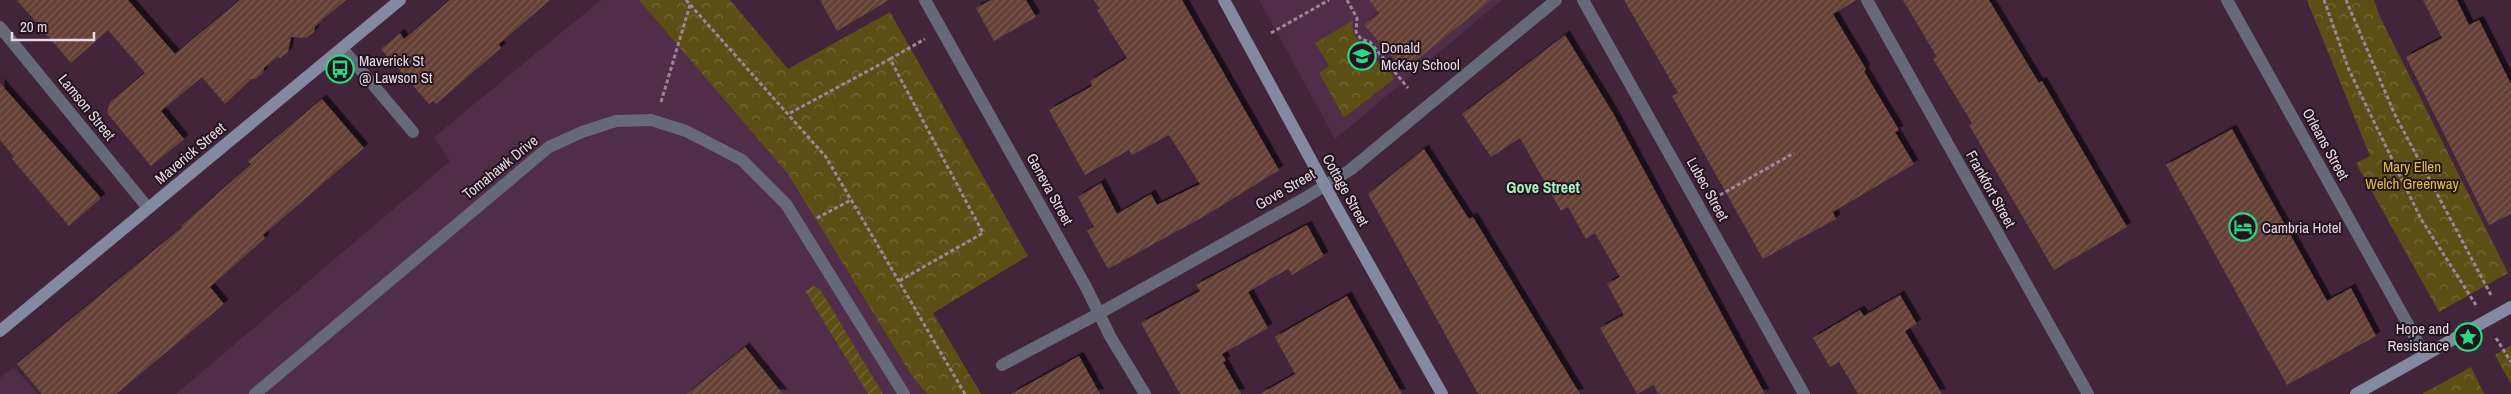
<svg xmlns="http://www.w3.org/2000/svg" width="2511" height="394" viewBox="0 0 2511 394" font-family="'Archivo Narrow',sans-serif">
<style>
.built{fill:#502d48}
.park{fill:url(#park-crowns)}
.garden{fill:url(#garden-furrows)}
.building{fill:url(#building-hatch);filter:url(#shadow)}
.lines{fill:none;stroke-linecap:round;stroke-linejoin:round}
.path{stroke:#9d8697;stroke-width:3;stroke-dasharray:4 2.5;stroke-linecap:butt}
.street{stroke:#666979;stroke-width:12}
.secondary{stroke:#8389a1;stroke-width:12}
.secondary-bridge{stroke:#8389a1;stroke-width:12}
.labels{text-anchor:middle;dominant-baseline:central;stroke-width:4;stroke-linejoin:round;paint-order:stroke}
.poi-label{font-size:15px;fill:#ead7e5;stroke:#21141d;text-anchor:start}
.street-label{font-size:15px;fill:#ead7e5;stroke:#21141d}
.park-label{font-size:15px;fill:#dfc039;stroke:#21141d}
.neighbourhood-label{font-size:16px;font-weight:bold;fill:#a7f3c2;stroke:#21141d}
</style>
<defs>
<pattern id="park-crowns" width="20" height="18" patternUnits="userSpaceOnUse" patternTransform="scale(1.25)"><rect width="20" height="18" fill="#5c4f16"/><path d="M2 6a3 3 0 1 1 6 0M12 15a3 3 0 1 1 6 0" fill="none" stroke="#746838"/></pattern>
<pattern id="garden-furrows" width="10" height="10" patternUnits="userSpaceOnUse" patternTransform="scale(1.25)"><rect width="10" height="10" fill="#5c4f16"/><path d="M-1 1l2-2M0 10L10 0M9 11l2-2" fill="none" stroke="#746838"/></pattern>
<pattern id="building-hatch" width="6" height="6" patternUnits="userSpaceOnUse" patternTransform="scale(1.25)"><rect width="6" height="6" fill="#654036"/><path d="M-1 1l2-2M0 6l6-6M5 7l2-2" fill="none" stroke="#7b5b53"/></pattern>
<filter id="shadow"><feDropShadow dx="4.5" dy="-4.5" stdDeviation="0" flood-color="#0009"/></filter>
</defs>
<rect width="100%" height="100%" fill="#42253b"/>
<!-- built -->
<g class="built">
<path d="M601 0H639L694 64 746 18 837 129 933 313 981 394H176L450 161 434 137Z"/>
<path d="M1259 0H1502L1335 139Z"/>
<path d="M14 367 38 394H0V378Z"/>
</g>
<!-- park -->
<g class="park">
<path d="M639 0H730L788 69 890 12 1028 256 933 313 981 394H927L912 376 788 174Z"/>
<path d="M2307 0H2374L2380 17 2508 273 2439 312 2356 163 2370 156Z"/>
<path d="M1354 20C1349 32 1357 44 1370 45L1378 63 1386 67 1395 78 1344 118 1319 73 1329 66 1315 43Z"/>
<path d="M2511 345V384L2495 355Z"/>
<path d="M2471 367 2484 394H2422Z"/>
</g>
<!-- garden -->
<path class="garden" d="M814 286 820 289 883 394H868L805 291Z"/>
<!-- building -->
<g class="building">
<path d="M17 0H128L175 54 240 0H346L324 18 315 27 314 32 306 38 291 37 288 52 280 58 277 57 264 68 263 73 255 79H251L225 104 202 77 161 111 184 139 151 166 107 113 110 102 145 73 108 30 71 63Z"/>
<path d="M450 0H550L499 44 501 48 436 104 433 101 429 104 381 49 400 33 404 39Z"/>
<path d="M820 0H889L837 31Z"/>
<path d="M991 0H1026L1036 17 994 41 976 8Z"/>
<path d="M1094 0H1182L1279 170 1203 217 1108 269 1087 231 1094 227 1078 197 1101 183 1117 214 1151 194 1157 205 1200 184 1169 135 1132 155 1129 150 1085 175 1049 110 1092 86 1090 81 1127 58 1097 10 1100 9Z"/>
<path d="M1369 0H1491L1404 70 1364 25 1379 13Z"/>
<path d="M1624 0H1857L1833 14 1866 69 1864 71 1899 130 1895 132 1914 164 1833 212 1836 219 1763 259 1672 96 1678 93Z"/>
<path d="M1903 0H1989L2039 83 2042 81 2127 227 2054 270 1969 125 1972 123 1933 59 1937 57Z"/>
<path d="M2423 0H2457L2469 25 2479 20 2511 84V214L2489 225 2406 57 2442 38Z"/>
<path d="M1565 35 1613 113 1765 394H1658L1654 385 1637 394 1600 328 1624 315 1607 284 1620 277 1595 233 1586 239 1568 207 1561 211 1520 138 1491 157 1462 114Z"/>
<path d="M0 83 101 198 69 226 12 159 14 157 0 140Z"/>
<path d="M322 99 364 148 263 235 265 238 210 287 224 304 116 394H42L17 364 182 227 181 226 251 164 248 161Z"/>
<path d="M2232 129 2327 301 2351 288 2376 336 2287 385 2166 165Z"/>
<path d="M1424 149 1469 219 1473 217 1580 394H1478L1368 194Z"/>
<path d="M1307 225 1324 256 1292 275 1288 269 1248 292 1268 328 1222 354 1226 361 1223 362 1241 394H1180L1141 323 1200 291 1196 285Z"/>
<path d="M1900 295 1917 324 1905 331 1942 394H1858L1839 362 1830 367 1813 338 1860 310 1864 316Z"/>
<path d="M1347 296 1402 394H1260L1295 374 1275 337Z"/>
<path d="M745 347 783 394H687Z"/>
<path d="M1079 356 1100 394H1011Z"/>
</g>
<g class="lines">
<!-- path -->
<g class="path">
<path d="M686 0 826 157 965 394"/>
<path d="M1347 0 1357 18 1356 32 1361 39 1370 42 1408 88"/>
<path d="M2324 0 2349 70 2421 219 2476 305"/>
<path d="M2346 0 2395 115 2491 295"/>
<path d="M1271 33 1329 0"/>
<path d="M890 59 925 39"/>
<path d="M661 102 690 5"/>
<path d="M790 113 890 59 983 233 899 281"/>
<path d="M1720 195 1794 153"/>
<path d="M817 218 851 200"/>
<path d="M2496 338 2511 362"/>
</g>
<!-- street -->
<g class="street">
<path d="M925 0 1086 287 1110 336 1145 394"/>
<path d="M1583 0 1804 394"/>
<path d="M1867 0 2088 394"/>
<path d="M2227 0 2425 355"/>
<path d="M0 27 148 208"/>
<path d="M342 48 413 132"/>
<path d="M1002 365 1098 314 1305 198 1350 170 1556 0"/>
<path d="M255 394 549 147 582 132 616 121 651 120 686 131 742 160 786 204 904 394"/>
</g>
<!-- secondary -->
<g class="secondary">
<path d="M1224 0 1336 206 1442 394"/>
<path d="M0 331 400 0"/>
<path d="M2356 394 2466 332"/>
</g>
<!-- secondary-bridge -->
<path class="secondary-bridge" d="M2466 332 2511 307"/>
</g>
<!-- icons -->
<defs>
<g id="school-ring" transform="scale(1.4375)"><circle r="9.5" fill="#21141d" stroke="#2ad884" stroke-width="1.5"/><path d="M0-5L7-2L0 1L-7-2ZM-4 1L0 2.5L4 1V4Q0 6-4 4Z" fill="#2ad884"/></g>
<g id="bus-ring" transform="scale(1.4375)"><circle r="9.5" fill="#21141d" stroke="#2ad884" stroke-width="1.5"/><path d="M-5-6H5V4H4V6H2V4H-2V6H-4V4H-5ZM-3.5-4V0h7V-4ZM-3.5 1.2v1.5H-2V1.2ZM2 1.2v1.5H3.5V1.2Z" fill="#2ad884"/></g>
<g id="hotel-ring" transform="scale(1.4375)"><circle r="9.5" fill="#21141d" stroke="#2ad884" stroke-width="1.5"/><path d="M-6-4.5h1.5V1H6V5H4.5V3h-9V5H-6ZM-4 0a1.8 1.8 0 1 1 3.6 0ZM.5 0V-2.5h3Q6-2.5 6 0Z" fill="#2ad884"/></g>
<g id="sight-ring" transform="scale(1.4375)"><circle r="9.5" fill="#21141d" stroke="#2ad884" stroke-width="1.5"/><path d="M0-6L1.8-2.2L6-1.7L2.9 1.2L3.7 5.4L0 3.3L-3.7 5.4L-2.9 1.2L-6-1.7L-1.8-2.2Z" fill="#2ad884"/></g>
</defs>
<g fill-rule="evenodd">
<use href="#school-ring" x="1362" y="56"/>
<use href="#bus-ring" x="340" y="69"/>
<use href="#hotel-ring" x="2243" y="227"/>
<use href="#sight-ring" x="2468" y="337"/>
</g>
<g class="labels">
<!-- poi labels -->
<g class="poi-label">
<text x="1381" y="47">Donald<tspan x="1381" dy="17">McKay School</tspan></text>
<text x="359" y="60">Maverick St<tspan x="359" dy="17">@ Lawson St</tspan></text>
<text x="2262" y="227">Cambria Hotel</text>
<text x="2449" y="328" text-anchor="end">Hope and<tspan x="2449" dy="17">Resistance</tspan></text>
</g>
<!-- street labels -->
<g class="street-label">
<text transform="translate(87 107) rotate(51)">Lamson Street</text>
<text transform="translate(2326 144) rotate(61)">Orleans Street</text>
<text transform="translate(190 153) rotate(-40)">Maverick Street</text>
<text transform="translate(500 167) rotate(-39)">Tomahawk Drive</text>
<text transform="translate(1050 189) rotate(61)">Geneva Street</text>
<text transform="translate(1285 189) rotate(-30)">Gove Street</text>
<text transform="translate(1708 189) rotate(61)">Lubec Street</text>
<text transform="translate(1991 189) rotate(61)">Frankfort Street</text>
<text transform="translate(1346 190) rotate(61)">Cottage Street</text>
</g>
<!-- park labels -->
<g class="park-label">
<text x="2412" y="166">Mary Ellen<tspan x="2412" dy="17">Welch Greenway</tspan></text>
</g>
<!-- neighbourhood labels -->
<g class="neighbourhood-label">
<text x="1543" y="187">Gove Street</text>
</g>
</g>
<!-- scale -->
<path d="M12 32v8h82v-8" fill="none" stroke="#ead7e5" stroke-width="2.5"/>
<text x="20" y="32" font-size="15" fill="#ead7e5" stroke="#21141d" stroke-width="4" paint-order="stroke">20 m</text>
</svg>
